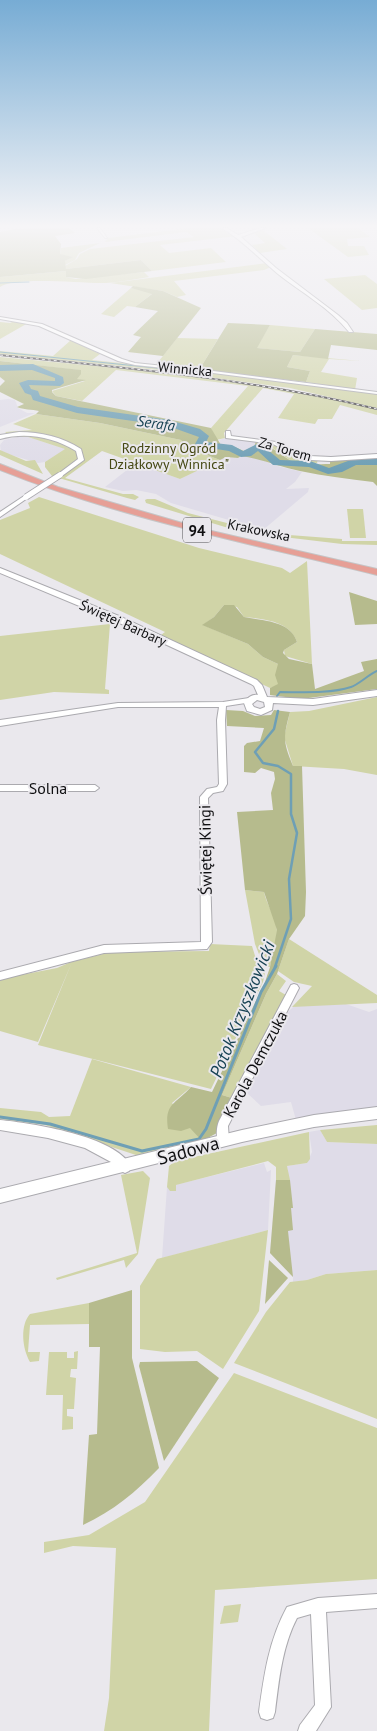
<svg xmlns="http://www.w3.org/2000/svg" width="377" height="1731" viewBox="0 0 377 1731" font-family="'PT Sans',sans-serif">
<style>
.built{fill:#dfdce8}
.green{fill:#d0d4a7}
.forest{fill:#b6bb8d}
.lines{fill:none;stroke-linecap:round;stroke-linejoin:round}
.stream-far3{stroke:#6e9fb5;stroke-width:1}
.stream-far2{stroke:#6e9fb5;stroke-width:2}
.stream-far1{stroke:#6e9fb5;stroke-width:2.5}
.stream{stroke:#6e9fb5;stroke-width:3}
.river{fill:#6e9fb5;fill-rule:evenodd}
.minor-casing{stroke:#abaaaf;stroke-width:2}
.tertiary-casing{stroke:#abaaaf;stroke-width:2}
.primary-casing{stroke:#c5c5c6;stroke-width:2}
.minor{fill:#fff;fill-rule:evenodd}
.tertiary{fill:#fff;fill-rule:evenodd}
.primary{fill:#e69f96;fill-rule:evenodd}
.rail-casing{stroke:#444346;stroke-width:2}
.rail{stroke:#eae8ed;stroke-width:1;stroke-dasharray:3;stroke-linecap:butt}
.tertiary-bridge-casing{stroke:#abaaaf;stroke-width:7;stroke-linecap:butt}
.tertiary-bridge{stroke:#fff;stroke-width:5.5}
.labels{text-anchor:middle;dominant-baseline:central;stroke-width:4;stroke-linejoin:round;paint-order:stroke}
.far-street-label{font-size:14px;fill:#0f0f11;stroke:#eae8ed}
.far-park-label{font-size:14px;fill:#454813;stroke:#eae8ed}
.far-water-label{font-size:15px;font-style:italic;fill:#174253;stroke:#eae8ed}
.shield{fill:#eae8ed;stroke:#515053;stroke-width:1}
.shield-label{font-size:15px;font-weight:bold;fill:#0f0f11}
.street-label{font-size:16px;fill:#0f0f11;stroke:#eae8ed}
.water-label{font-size:18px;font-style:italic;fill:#174253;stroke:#eae8ed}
.near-street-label{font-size:19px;fill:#0f0f11;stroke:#eae8ed}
</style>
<rect width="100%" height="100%" fill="#eae8ed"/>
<!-- built -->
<g class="built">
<path d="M8 399 15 400 18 408 27 413H35L0 427V400Z"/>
<path d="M22 436 28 437 66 449 45 462 38 463 1 452 0 445 4 440Z"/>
<path d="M225 438 256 441 254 447 245 451 235 447 221 445 219 440Z"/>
<path d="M241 455 261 459 273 465 302 472 295 482 286 489 309 488 308 492 263 530 171 503 156 494 136 490 123 491 105 487 136 463 180 479 226 457 238 458Z"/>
<path d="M346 1004 369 1012 377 1009V1110L296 1120 291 1102 261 1106 247 1093 283 1017 294 1006Z"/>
<path d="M320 1130 327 1142 377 1144V1270L326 1274 307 1280 293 1282V1277L270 1253 276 1180H289L287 1166 307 1163 312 1152 309 1132Z"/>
<path d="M264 1163 267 1172 271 1170 268 1230 162 1258 167 1187Z"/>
</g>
<!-- green -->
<g class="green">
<path d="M189 228H221L237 236 160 245 169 253 211 248 226 262 152 271 141 260 66 269 65 266 77 259 80 254 90 249 194 237 186 232 105 242 108 238Z"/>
<path d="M308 228H358L370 237 347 239 348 246H364L369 255 348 257Z"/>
<path d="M263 230 287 249 260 253 252 245 265 243 253 232Z"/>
<path d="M100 243 79 253 75 260 65 265V261L72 257 60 255 61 248Z"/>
<path d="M267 263 271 267 264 270 174 281 186 295 177 297 163 291 110 283Z"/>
<path d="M66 271V277L76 279 144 272 149 277C135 279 121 282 106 283 84 284 17 276 0 287V277Z"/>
<path d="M365 275 377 284V308L362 310 324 279Z"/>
<path d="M131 288 153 293 135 307 127 306 114 317 101 314Z"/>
<path d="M14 321 28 323 0 339V322L10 323Z"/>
<path d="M270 325 315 329 300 352 256 348Z"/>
<path d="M177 338 218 339 199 370 155 366Z"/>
<path d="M71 340 100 354 92 360 178 369 177 371H169L0 354V351L53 356Z"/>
<path d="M293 355 361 361 329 359 321 372 357 378 355 390 306 382 310 371 287 367Z"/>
<path d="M0 357C127 369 253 379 377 409V415L340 405 332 419H318L315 424 278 418 294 394 263 388 224 433 225 438 216 440 211 428 248 386 116 370 82 401 56 396 52 391 85 381 76 379 78 370 0 361Z"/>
<path d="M181 369 377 394V408L290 388 179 373Z"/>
<path d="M36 414 100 423 181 440 186 447 220 460 180 479 102 451 65 478 123 494H133L139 497 135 500 127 498 52 476 45 467V462L65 449 28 437H11L5 432 32 430 13 424Z"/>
<path d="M265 443 273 444 301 457 318 459 317 463 293 462Z"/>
<path d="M0 450 26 461 35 460 43 474 0 455Z"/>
<path d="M39 497 199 548 282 568 290 573 307 561 312 664 285 656 284 650 297 642C290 621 263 619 244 617L237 607 224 605 214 617 203 625 248 644 263 657 278 664 279 685 270 688 161 635 165 632 0 554V520L30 508 28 503Z"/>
<path d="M147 499H155L188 513 270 534V537L225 527 146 503 145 500Z"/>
<path d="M347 509H363L366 538H350Z"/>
<path d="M276 534 342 539V541H377V545L342 544 275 536Z"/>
<path d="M110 624 105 689 109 690V694L54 692 0 700V636Z"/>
<path d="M377 697V775L344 769 293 766 284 737 290 712 309 711Z"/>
<path d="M245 890 264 892C266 904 277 918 277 931 277 942 272 955 270 967H264L255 944Z"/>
<path d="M289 939 377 995V1003L292 1007 312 986 294 982 278 971Z"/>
<path d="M210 944 252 946 260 972 265 973 263 982 211 1089 38 1045 72 962 38 1042 0 1031V979L57 968 71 962 111 952 209 951Z"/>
<path d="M277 974 286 981 279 991 286 995 235 1099 222 1095 266 994Z"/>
<path d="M92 1059 191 1087 172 1103 202 1141 139 1156 45 1125 0 1119V1108L41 1112 49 1117 70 1116Z"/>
<path d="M377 1125V1144L327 1142 320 1130Z"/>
<path d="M309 1132 310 1159 307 1163 287 1166 290 1180H276V1167L268 1161 176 1185V1191H170L167 1187 169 1166 175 1161Z"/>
<path d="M143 1171 150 1178 138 1254 126 1268 124 1260 57 1280 56 1278 137 1253 121 1175Z"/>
<path d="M268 1230 259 1311 223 1369 197 1351 165 1352 140 1349V1286L157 1259Z"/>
<path d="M377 1270V1419L234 1363 266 1312 290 1282 307 1280 326 1274Z"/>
<path d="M89 1303 90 1324 30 1325 28 1352H40L39 1361 30 1362C22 1348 20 1325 30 1314Z"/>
<path d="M78 1351 77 1369H71L70 1377 76 1378 74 1409H67V1416L73 1417V1429L62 1430 63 1395H46L49 1352H67V1358H74V1352Z"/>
<path d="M234 1373 377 1428V1579L215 1590 209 1731H104L109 1698 116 1548 73 1546 44 1553V1542L89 1535 145 1502Z"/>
<path d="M241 1604 238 1622 220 1624 224 1606Z"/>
</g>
<!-- forest -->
<g class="forest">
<path d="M15 229 69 228 75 233 55 236 61 244 60 254 73 257 65 261 66 269 141 260 152 271 86 279 66 277V271L0 277V232Z"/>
<path d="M133 286 163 291 201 308 163 356 128 352 141 337 133 335 158 311 135 307 152 294 131 288Z"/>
<path d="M228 323 270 325 257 348 300 352 315 329 377 334V350L331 345 328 359 293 355 287 367 310 371 306 382 199 370Z"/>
<path d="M0 361 81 370V374L77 379 86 380 52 390V392L56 396 211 428 221 445 235 447 244 451 254 447 256 441C271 444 280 456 294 462 304 466 319 464 330 464V459H377V486L373 482C349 479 324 476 300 471 280 467 261 459 241 456L238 458 226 457 220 460 186 447 181 440 100 423 36 414 39 411C32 409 23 410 17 407L24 404 0 392V386L5 381 0 377Z"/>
<path d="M349 592 377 601V624L355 625Z"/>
<path d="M224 605H234L244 617C262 621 290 620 297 642L284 650 283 653 289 659 312 664 315 689 364 671 361 662 377 659V689L301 699 270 695V688L278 684 275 675 278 664 263 657 248 644 202 625 214 617Z"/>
<path d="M226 710 243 711 255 716 271 715 274 710 290 712C283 738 283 742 293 766H302L306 892 305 916 289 939 277 974 266 994 222 1095 235 1099 217 1133 202 1141 190 1128 181 1131 168 1129C164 1103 176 1104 191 1087L212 1092 265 982 270 967 277 930 264 892 245 890 237 812 273 810 271 793 275 779 274 772 261 768 255 773 244 772V746L247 743 260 741 264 728 227 726Z"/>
<path d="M276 1180H290L293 1208H291L293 1230 288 1231 293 1277 270 1253Z"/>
<path d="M269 1260 288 1278 265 1304Z"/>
<path d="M132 1290V1358L159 1468C136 1492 113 1511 83 1525L89 1435 97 1434 100 1347H89V1303Z"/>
<path d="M197 1361 219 1378 164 1461 139 1366 140 1362Z"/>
</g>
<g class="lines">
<!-- stream-far3 -->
<g class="stream-far3">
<path d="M0 283 29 282"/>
<path d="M0 352 176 370"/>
</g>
<!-- stream-far2 -->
<path class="stream-far2" d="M277 696 280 692C302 692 329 694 351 687 358 685 368 675 377 671"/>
<!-- stream-far1 -->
<path class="stream-far1" d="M275 967 291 919 289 879 297 833 291 814V774L278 766 263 763 255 752 274 729 278 711"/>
<!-- stream -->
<path class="stream" d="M0 1117 50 1124 142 1151 199 1139 206 1129 261 992 276 966"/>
<!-- river -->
<path class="river" d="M33 364 63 377 64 383 60 386 29 385 31 389 38 391 40 396 78 407 169 420 200 429 209 436 206 442 232 445 243 451 257 444 263 446 280 460 310 461 329 468 356 458 377 459V465H356L342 472 328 474 309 467 273 465 258 451 251 456 241 457 229 451 197 446 195 444 199 437 168 426 77 413 33 400 31 395 25 393 19 383 28 380 55 381V378L32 370 0 371V365Z"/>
<!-- minor casing -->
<g class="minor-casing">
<g id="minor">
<path d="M97 228H100L107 238H105Z"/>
<path d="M222 228H227L238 235 260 228H266L241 237 276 268 338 315 347 323 353 332H349C330 308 302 293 278 274 259 258 243 241 222 228Z"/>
<path d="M0 317 42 324 122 359 135 363 213 371 377 392V394L213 373 135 365 118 361 39 326 0 319Z"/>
<path d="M226 431H230L231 436 276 442 302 455 310 456 331 457 377 454V458L331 461 310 460 298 457 273 444 226 438Z"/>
<path d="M249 698 253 700 252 702 226 706 225 720 227 784 223 791 213 793 208 798 212 942 207 949 104 953 0 980V972L104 945 201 942 200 797 207 789 217 787 219 784 217 720 219 707H118L0 726V720L118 703 223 702Z"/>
<path d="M0 785H95L99 788 95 791H0Z"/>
<path d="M294 984 297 985 299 988 228 1126 229 1141 227 1145 223 1146 219 1145C216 1138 216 1128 219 1121L291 985Z"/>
<path d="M0 1120C30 1123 118 1136 131 1167L129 1171 125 1173 121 1171 111 1162 85 1148 48 1138 0 1130Z"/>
<path d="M377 1594V1608L326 1612 331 1707 316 1731H298L300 1725 315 1705 311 1614 297 1618C282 1647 279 1680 275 1712L273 1718 267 1720 261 1718 259 1712C264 1675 269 1640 287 1607L318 1598Z"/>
</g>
</g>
<!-- tertiary casing -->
<g class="tertiary-casing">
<g id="tertiary">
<path d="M19 432C41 432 62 437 81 449L84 460 62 476H58V474L78 459 76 451C53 437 26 432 0 439V435Z"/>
<path d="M24 496 29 497 0 517V512Z"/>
<path d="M0 568 119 616 257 680 262 685 267 697 313 699 377 690V696L313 705 273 703 272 710 261 715 247 711 244 703C247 698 252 694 258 695L254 686 251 684 113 620 0 573ZM257 700 264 702 265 707 260 709 254 707 252 704Z"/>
<path d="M377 1107V1119L314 1127 242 1142 0 1203V1189L242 1130 314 1115Z"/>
</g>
</g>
<!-- primary casing -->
<g class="primary-casing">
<path id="primary" d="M0 464 58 487 203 529 377 569V575C250 543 122 519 0 470Z"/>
</g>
<!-- minor -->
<use href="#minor" class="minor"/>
<!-- tertiary -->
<use href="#tertiary" class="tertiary"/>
<!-- primary -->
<use href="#primary" class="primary"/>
<!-- rail casing -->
<g class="rail-casing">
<path id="rail" d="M0 355C127 368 253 379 377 409"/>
</g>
<!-- rail -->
<use href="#rail" class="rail"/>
<!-- tertiary-bridge casing -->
<g class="tertiary-bridge-casing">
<path id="tertiary-bridge" d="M26 497 60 475"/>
</g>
<!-- tertiary-bridge -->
<use href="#tertiary-bridge" class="tertiary-bridge"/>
</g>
<!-- sky -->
<linearGradient id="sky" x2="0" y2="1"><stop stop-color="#77acd4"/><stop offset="0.48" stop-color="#f6f5f7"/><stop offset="1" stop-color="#f6f5f7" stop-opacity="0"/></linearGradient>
<rect width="377" height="471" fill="url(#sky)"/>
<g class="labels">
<!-- far-street labels -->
<g class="far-street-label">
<text transform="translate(185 369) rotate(5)">Winnicka</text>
<text transform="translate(285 449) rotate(16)">Za Torem</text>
<text transform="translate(259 530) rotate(12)">Krakowska</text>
<text transform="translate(123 623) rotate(24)">Świętej Barbary</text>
</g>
<!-- far-park labels -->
<g class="far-park-label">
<text x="169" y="448">Rodzinny Ogród<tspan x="169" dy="16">Działkowy "Winnica"</tspan></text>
</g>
<!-- far-water labels -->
<g class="far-water-label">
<text transform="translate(156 423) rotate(8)">Serafa</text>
</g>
<!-- shield labels -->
<rect class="shield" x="183" y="517.5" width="28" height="25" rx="4"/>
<g class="shield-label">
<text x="197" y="530">94</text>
</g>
<!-- street labels -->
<g class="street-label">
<text x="48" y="788">Solna</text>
<text transform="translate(205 850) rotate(-91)">Świętej Kingi</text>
<text transform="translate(255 1064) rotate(-62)">Karola Demczuka</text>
</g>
<!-- water labels -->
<g class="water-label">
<text transform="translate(242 1009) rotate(-68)">Potok Krzyszkowicki</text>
</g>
<!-- near-street labels -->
<g class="near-street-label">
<text transform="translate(188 1150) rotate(-15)">Sadowa</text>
</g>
</g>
</svg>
